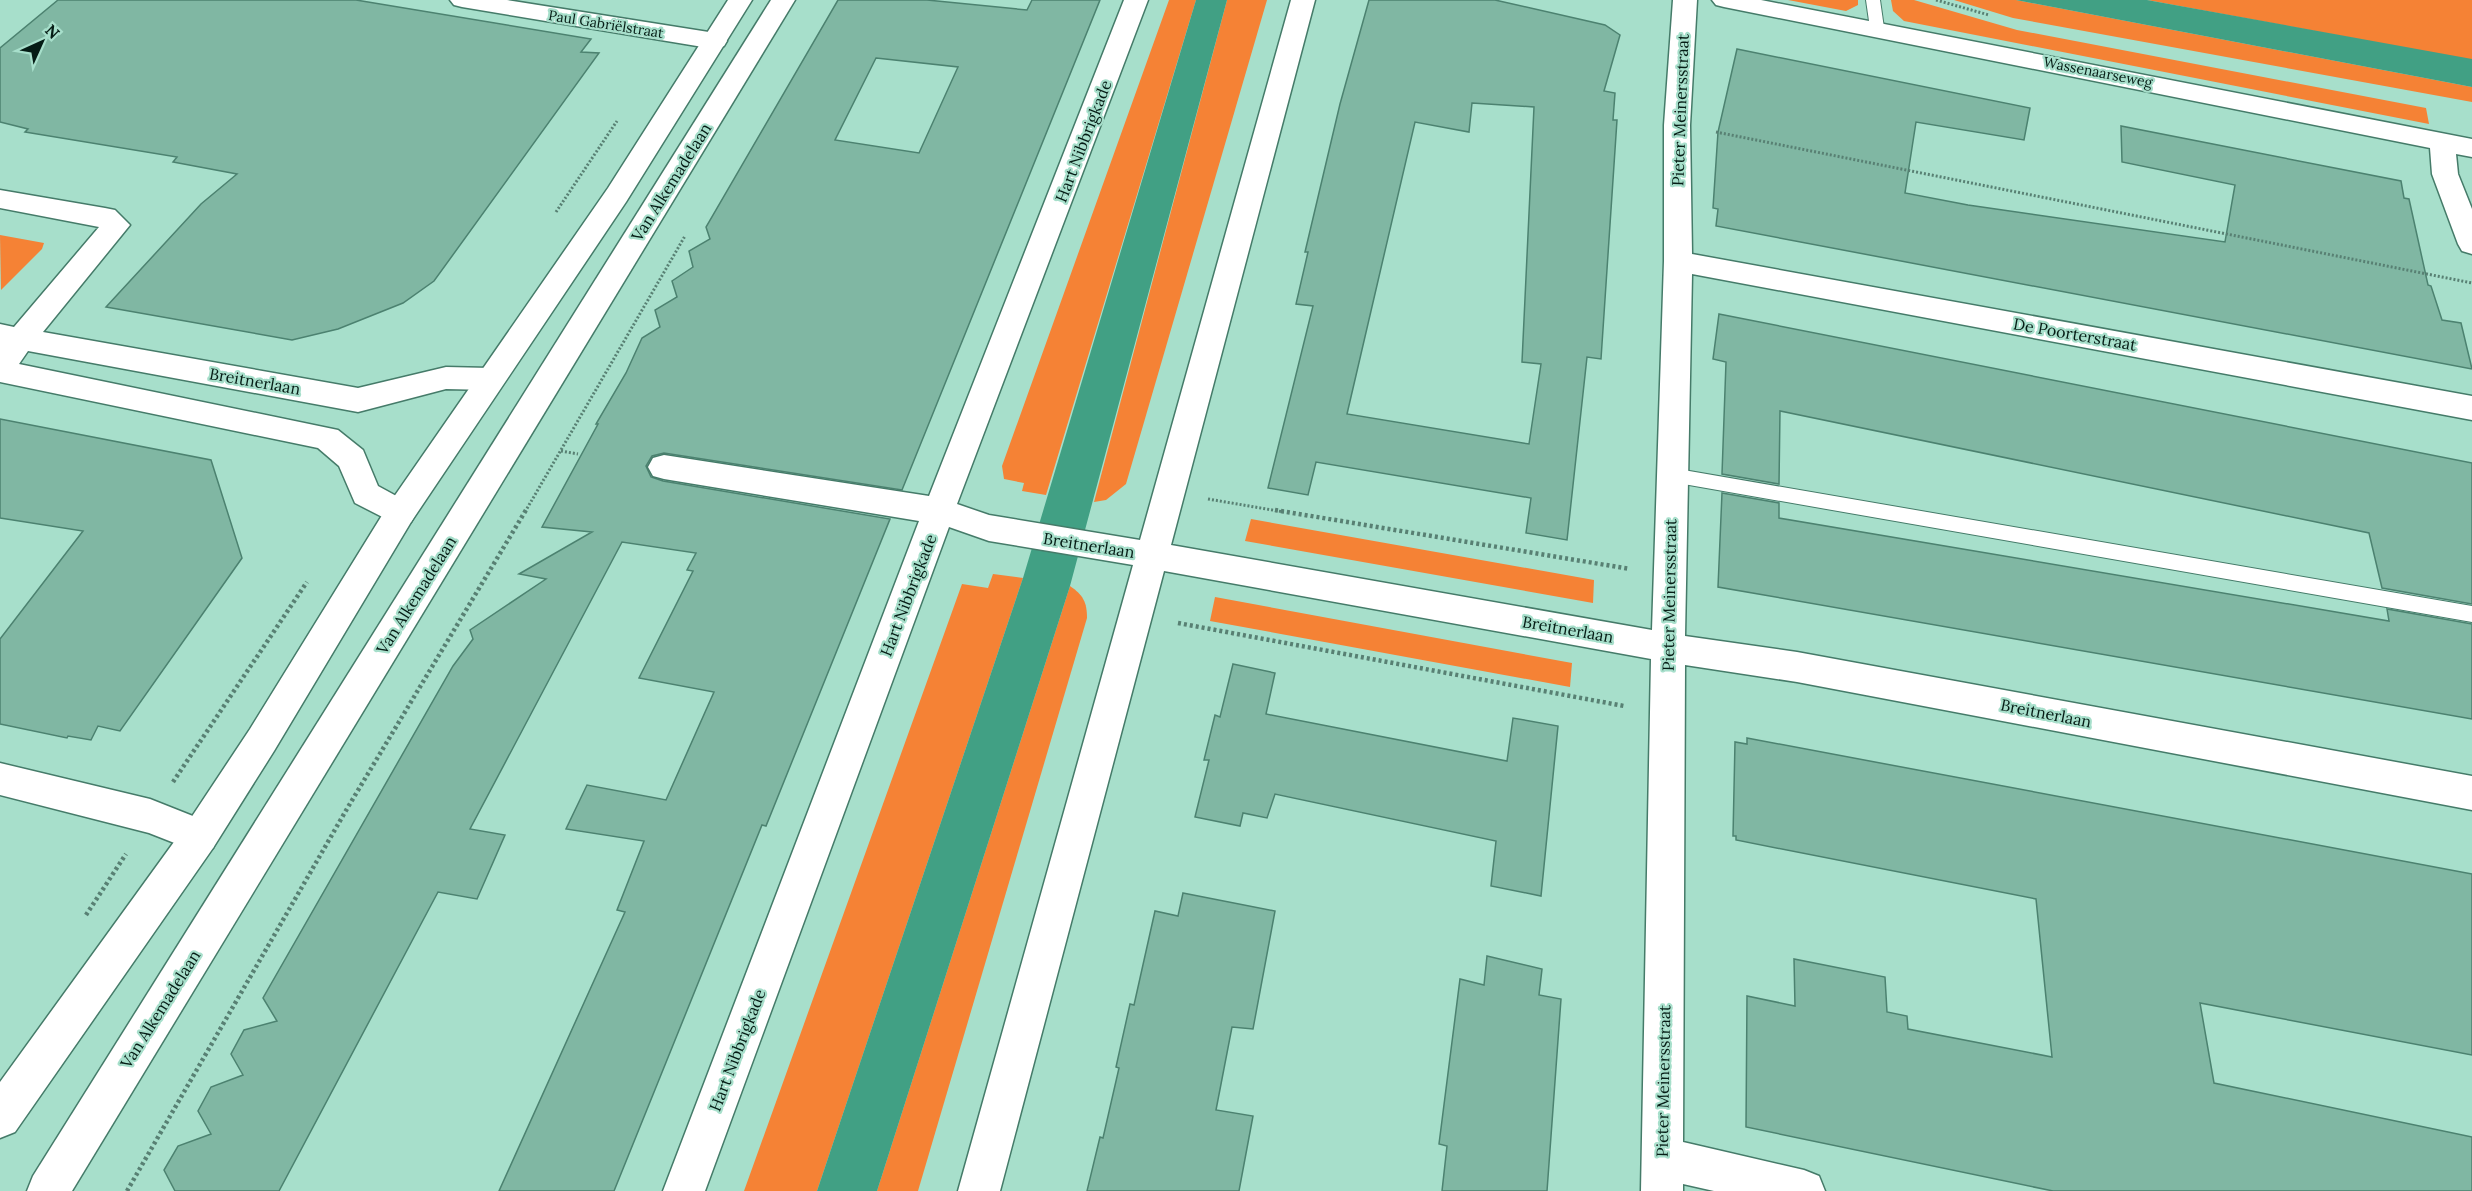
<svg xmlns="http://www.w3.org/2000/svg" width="2472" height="1191" viewBox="0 0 2472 1191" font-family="Lora,serif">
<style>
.green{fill:#f58235}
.water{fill:#41a084}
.building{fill:#80b7a3;stroke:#4c8270;stroke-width:1.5;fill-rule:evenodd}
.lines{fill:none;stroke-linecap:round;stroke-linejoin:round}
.lane-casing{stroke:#457b69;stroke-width:2}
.street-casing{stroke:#457b69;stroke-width:3}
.secondary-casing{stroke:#457b69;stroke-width:3}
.path-far1{stroke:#588073;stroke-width:3;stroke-dasharray:2 2;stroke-linecap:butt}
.path{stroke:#588073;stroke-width:4.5;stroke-dasharray:3 3;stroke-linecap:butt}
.lane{fill:#fff;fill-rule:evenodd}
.street{fill:#fff;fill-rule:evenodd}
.secondary{fill:#fff;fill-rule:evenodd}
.labels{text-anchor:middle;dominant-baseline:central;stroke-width:4.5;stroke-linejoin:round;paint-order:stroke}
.far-street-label{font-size:14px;fill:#051c15;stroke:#a7dfcb}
.street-label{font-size:16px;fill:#051c15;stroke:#a7dfcb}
</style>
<rect width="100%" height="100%" fill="#a7dfcb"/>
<!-- green -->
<g class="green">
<path d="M1169 0H1196L1046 495 1022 491 1024 483 1004 479 1002 466Z"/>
<path d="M1227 0H1267L1126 484 1106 500 1094 502Z"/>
<path d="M1788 0H1858V5L1846 11Z"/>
<path d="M1891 0H1914L2017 30 2426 108 2429 124 1904 21 1893 11Z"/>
<path d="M1954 0H2016L2472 87V102L2013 18Z"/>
<path d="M2147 0H2472V60Z"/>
<path d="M0 235 44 243 42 249 1 290Z"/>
<path d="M1251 519 1594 580 1593 603 1245 541Z"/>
<path d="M993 574 1023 578 817 1191H744L962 584 988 588Z"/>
<path d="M1070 586C1083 595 1087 602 1087 618L918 1191H877Z"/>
<path d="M1215 597 1572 663 1570 687 1210 621Z"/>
</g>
<!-- water -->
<g class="water">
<path d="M1196 0H1227L1070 586 877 1191H817L1023 578Z"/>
<path d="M2016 0H2147L2472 59V87Z"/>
</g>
<!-- building -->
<g class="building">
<path d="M58 0H356L591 39 581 52 599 53 434 281 403 303 338 329 292 340 106 307 201 204 237 174 173 162 177 157 25 132 28 129 0 122V48Z"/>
<path d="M838 0H927L1027 10 1032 0H1100L902 490 664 453 652 456 646 466 651 477 663 481 890 519 766 826 762 825 614 1191H499L625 912 617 910 644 841 566 829 587 785 666 800 714 692 639 678 693 571 687 570 696 553 622 542 470 829 505 835 477 899 438 892 279 1191H175L164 1170 178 1146 211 1134 198 1111 211 1087 243 1075 231 1054 244 1030 277 1021 263 998 453 666 473 639 470 630 546 579 519 574 592 532 542 527 598 424H596L626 373 642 338 660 327 655 310 677 297 672 281 693 267 689 251 710 239 706 227ZM876 58 958 67 919 153 835 140Z"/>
<path d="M1369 0H1495L1605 25 1620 35 1604 91 1615 93 1613 120H1617L1601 359 1587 357 1567 540 1526 533 1531 498 1316 462 1308 495 1268 488 1313 306 1296 304 1308 252H1305L1340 104ZM1472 103 1534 107 1522 362 1541 364 1529 444 1347 414 1415 122 1469 132Z"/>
<path d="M1737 49 2030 108 2024 140 1916 122 1905 193 1968 205 2225 242 2235 185 2122 162 2121 126 2401 181 2404 198 2409 199 2428 285 2431 286 2442 320 2461 323 2472 369 1716 226 1718 209 1713 208 1718 132Z"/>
<path d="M1719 314 2472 463V604L2382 588 2369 533 1780 411 1779 484 1722 474 1726 362 1713 359Z"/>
<path d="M0 419 211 460 242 558 120 731 98 726 91 740 68 736 67 738 0 724V639L83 531 0 518Z"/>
<path d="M1722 493 1779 503V518L2389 621 2387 609 2472 624V719L1718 587Z"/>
<path d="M1233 664 1275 673 1266 714 1507 761 1513 718 1558 726 1541 896 1491 886 1496 841 1275 794 1267 818 1243 813 1240 826 1195 817 1209 760H1204L1215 715 1220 717Z"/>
<path d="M1747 738 2472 874V1055L2200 1003 2214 1083 2472 1137V1191H2053L1746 1127 1747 996 1795 1006 1794 959 1885 977 1887 1012 1907 1016 1908 1029 2052 1057 2036 899 1736 840V836H1733L1735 742 1747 744Z"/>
<path d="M1183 893 1275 911 1253 1029 1232 1027 1216 1110 1253 1116 1239 1191H1087L1100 1137 1103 1138 1119 1068 1116 1067 1130 1004 1134 1005 1155 911 1178 916Z"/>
<path d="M1487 956 1542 969 1539 995 1561 999 1547 1191H1442L1447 1146 1439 1144 1460 979 1484 985Z"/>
</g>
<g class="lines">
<!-- lane casing -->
<g class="lane-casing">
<g id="lane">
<path d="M1866 0H1880L1884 28 1882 31H1872L1870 28Z"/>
<path d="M1672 468 2472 606V622L1672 482 1665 480 1663 475 1665 470Z"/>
</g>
</g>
<!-- street casing -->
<g class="street-casing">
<g id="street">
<path d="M450 0H507L715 33 724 36 727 41 724 46 715 49 462 7 454 5Z"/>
<path d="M1124 0H1148L957 504 989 515 1140 540 1291 0H1315L1171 545 1652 630 1664 261V125L1673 0H1697L1690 125 1692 254 2472 396V420L1692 274 1685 636 1797 652 2472 776V810L1797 682 1685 665 1683 1142 1804 1170 1819 1176 1825 1191H1714L1683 1184V1191H1641L1651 659 1164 571 1000 1191H958L1133 565 989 541 949 527 705 1191H663L919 521 664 479 653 476 648 467 653 458 664 455 929 496Z"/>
<path d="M1712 0H1761L2472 139V157L2456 154 2458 174 2472 209V254L2462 251 2458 244 2432 174 2430 148 1724 7 1716 5Z"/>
<path d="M0 190 105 208 115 210 130 225 43 332 358 388 446 367 490 368 500 371 505 379 500 387 490 390 446 389 358 412 28 351 19 364 338 430 363 450 378 486 411 504 416 513 411 522 400 526 355 503 339 466 318 448 0 382V324L14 327 99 227 0 208Z"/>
<path d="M0 763 150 799 213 824 218 836 213 848 200 853 149 833 0 795Z"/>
</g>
</g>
<!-- secondary casing -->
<g class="secondary-casing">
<g id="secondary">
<path d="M728 0H752L626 202 411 522 274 751 213 848 15 1132 0 1138V1082L187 824 250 729 389 504 608 188Z"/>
<path d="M771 0H795L72 1191H27L33 1176Z"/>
</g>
</g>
<!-- path-far1 -->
<g class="path-far1">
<path d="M1936 0 1989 15"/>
<path d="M1716 132 2472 283"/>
<path d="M556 212 617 121"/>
<path d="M561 451 578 454"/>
<path d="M1208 499 1284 512"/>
<path d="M525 512 685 236"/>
</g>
<!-- path -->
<g class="path">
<path d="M1275 510 1630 569"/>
<path d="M1178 623 1624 706"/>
<path d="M173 782 307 582"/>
<path d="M86 915 126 854"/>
<path d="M127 1191 348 807 526 510"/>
</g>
<!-- lane -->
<use href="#lane" class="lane"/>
<!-- street -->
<use href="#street" class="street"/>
<!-- secondary -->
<use href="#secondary" class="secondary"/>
</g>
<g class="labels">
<!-- far-street labels -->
<g class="far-street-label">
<text transform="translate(606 24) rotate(9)">Paul Gabriëlstraat</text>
<text transform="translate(2098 72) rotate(11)">Wassenaarseweg</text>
</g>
<!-- street labels -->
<g class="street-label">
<text transform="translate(1680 110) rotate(-88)">Pieter Meinersstraat</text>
<text transform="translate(1083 141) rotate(-69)">Hart Nibbrigkade</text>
<text transform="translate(671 182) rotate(-58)">Van Alkemadelaan</text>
<text transform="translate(2075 334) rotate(10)">De Poorterstraat</text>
<text transform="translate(255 381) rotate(10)">Breitnerlaan</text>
<text transform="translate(1089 545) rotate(9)">Breitnerlaan</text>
<text transform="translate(416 595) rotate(-58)">Van Alkemadelaan</text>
<text transform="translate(908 595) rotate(-69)">Hart Nibbrigkade</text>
<text transform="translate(1669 595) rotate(-89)">Pieter Meinersstraat</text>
<text transform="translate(1568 629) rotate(10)">Breitnerlaan</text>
<text transform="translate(2046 713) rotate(11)">Breitnerlaan</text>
<text transform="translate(160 1009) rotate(-58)">Van Alkemadelaan</text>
<text transform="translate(737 1050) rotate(-69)">Hart Nibbrigkade</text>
<text transform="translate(1663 1081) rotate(-89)">Pieter Meinersstraat</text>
</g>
</g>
<!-- north arrow -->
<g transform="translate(42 42) rotate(45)" stroke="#a7dfcb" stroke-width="4.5" paint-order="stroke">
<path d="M0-4.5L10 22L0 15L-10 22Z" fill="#051c15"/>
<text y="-9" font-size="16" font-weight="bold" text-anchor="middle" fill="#051c15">N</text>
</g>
</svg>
